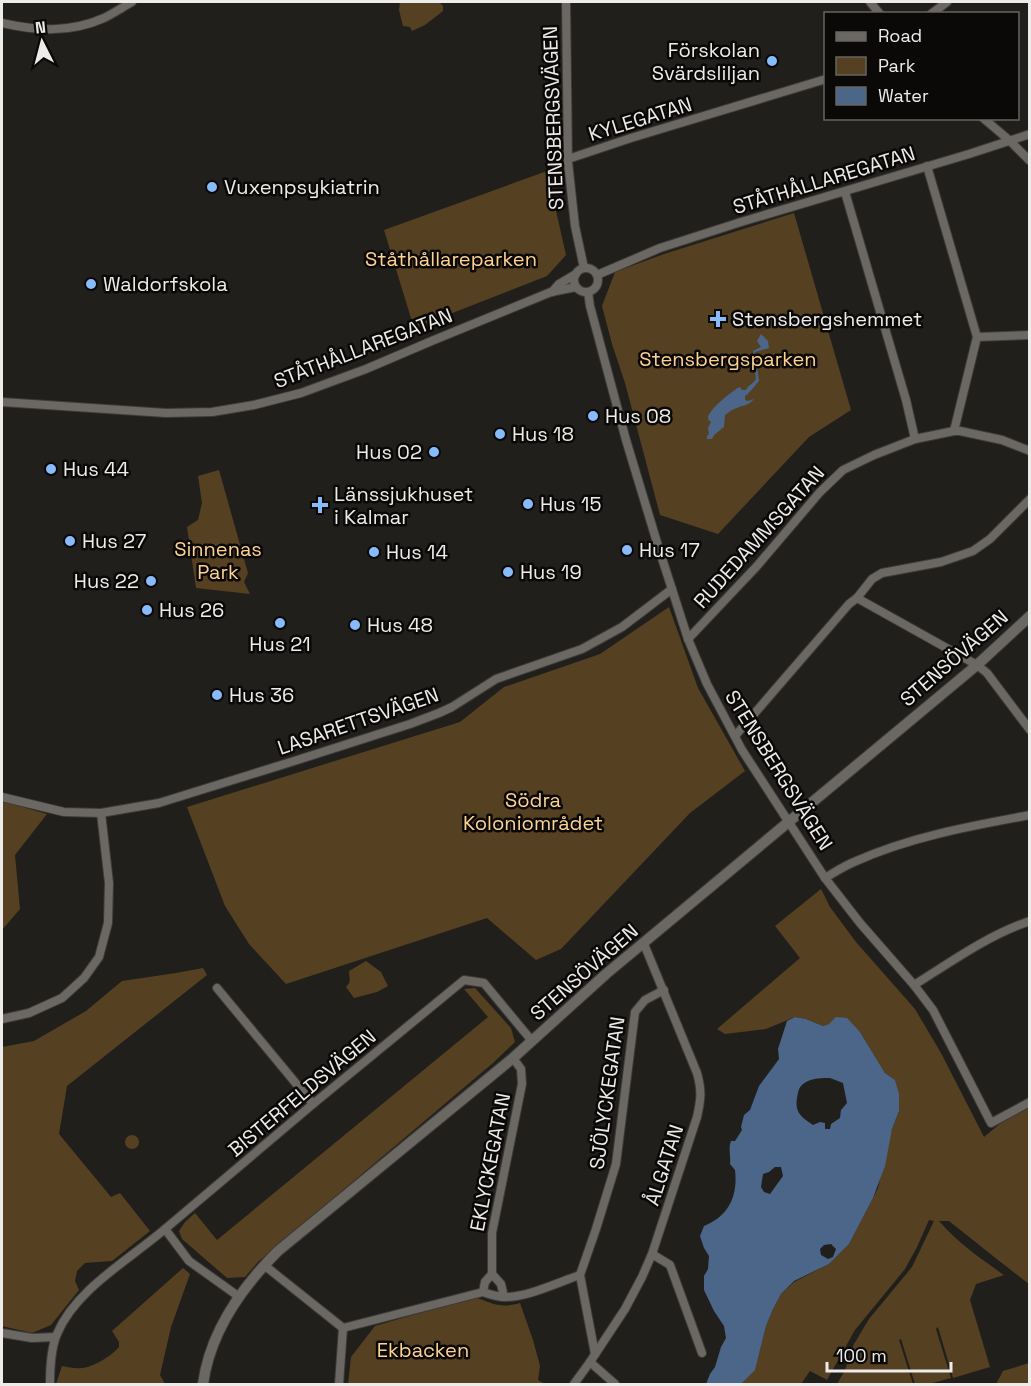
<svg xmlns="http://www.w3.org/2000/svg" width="1031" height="1386" viewBox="0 0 1031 1386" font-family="'Space Grotesk',sans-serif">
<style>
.green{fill:#554021}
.water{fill:#4b6688;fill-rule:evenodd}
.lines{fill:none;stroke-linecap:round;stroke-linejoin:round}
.minor-casing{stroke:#3d3b39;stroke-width:10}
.tertiary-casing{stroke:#3d3b39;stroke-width:12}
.minor{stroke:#6b6864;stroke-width:8}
.tertiary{stroke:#6b6864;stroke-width:10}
.poi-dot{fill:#87bbfb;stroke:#0a0908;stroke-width:2}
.labels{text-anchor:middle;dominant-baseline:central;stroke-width:5;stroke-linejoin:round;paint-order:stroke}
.poi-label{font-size:20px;fill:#edecea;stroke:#0a0908;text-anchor:start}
.street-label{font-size:20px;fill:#edecea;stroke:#0a0908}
.park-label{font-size:20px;fill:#fdd293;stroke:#0a0908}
</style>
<rect width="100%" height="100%" fill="#211f1c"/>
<!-- green -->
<g class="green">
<path d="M400 2H439L443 6V11L425 25 412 31 410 27 403 26 399 10Z"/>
<path d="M547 171 566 255 547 276 414 328 384 230Z"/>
<path d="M794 213 851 410 809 437 718 534 660 515 625 383 612 344 602 306 615 272 664 254Z"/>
<path d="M219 470 248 573 244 582 250 594 196 588 187 527 198 520 202 503 198 476Z"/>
<path d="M669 607 698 688 745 771 690 813 561 949 536 960 487 918 286 984 249 944 225 906 187 807 460 722 504 687 600 654Z"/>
<path d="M2 801 47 814 15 855 20 909 2 930Z"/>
<path d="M821 889 830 907 856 942 915 1009 941 1053 984 1137 1007 1118H1010L1029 1108V1284L998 1260 949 1221H939C958 1243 981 1259 1004 1275L976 1284 970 1300 990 1367 953 1378 938 1327 936 1329 951 1378 929 1384H915L901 1339 899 1340 913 1384H837L845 1370 854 1344 869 1319 912 1267 934 1221 929 1220 917 1247 905 1269 855 1330 827 1380 810 1371 801 1384H741L755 1369 766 1326 773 1309 781 1294 794 1282 829 1264 849 1244 873 1198 878 1188 892 1129 899 1111 895 1080 885 1073 860 1032 829 1024 823 1026 806 1019 795 1017 766 1029 725 1034 717 1029 800 958 775 926Z"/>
<path d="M366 961 381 972 388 986 377 992 354 998 346 987C352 981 349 979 349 971Z"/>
<path d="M203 968 207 975 67 1086 59 1134 111 1197 120 1193 150 1231 112 1261 85 1263 77 1271 75 1281 79 1290 51 1325 32 1333 2 1326V1047L34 1041 86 1011 122 981 176 973Z"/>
<path d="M475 988 511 1028 515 1042 493 1063 258 1262 245 1277 227 1278 182 1239 179 1231 185 1222 195 1213 217 1240 488 1017 464 989Z"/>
<circle cx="132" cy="1142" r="7"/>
<path d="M183 1268 190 1274 171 1327 160 1375 165 1384H56L62 1366C68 1367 76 1369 82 1368 94 1367 111 1356 119 1347V1342L112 1331Z"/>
<path d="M474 1297C492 1303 500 1309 520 1303L533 1340 540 1366 538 1380 545 1384H348L351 1357 375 1326Z"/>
<path d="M1029 1363V1384H996L1003 1371Z"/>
</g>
<!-- water -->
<g class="water">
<path d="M761 334 768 341 769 348 755 352 759 381C754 386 751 392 745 396V400L748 401 754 399C747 407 745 404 737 408 733 409 729 412 725 415L724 427 714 435 712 439H707V436L709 434 708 428 711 422C710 421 708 420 708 418 708 410 733 390 740 387L742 390H746C748 385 753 384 756 379L753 351 761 347 757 341Z"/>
<path d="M795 1017 806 1019 823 1026 829 1024 836 1017 847 1018 860 1032 885 1073 895 1080 899 1094V1111L892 1129 885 1166 873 1198 849 1244 829 1264 794 1281 781 1294 773 1309 766 1326 755 1370 741 1384H706L710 1374 715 1367 721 1347 726 1338 724 1326 714 1311 704 1290V1276L708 1269 709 1256 704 1248 700 1236 704 1226C729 1216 738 1196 735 1170L730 1164C731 1155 728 1149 731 1141H735L742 1130 741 1127 744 1115 750 1110 759 1086 779 1059 778 1049 787 1021ZM830 1078 843 1083 847 1103 841 1110 840 1118 831 1124 830 1129H825V1123L820 1122 813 1125C798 1115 794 1111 798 1093 799 1088 801 1085 806 1082 813 1078 822 1078 830 1078ZM775 1167H781L783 1176 770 1194 764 1192 761 1187 763 1174 769 1172ZM831 1244 836 1249 833 1257 828 1259 821 1255 820 1249 824 1245Z"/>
</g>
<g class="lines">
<!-- minor casing -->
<g class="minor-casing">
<g id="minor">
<path d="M566 2 568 162 575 226 584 268"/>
<path d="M870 2 880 14"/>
<path d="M931 14 947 2"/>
<path d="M2 23C37 31 70 33 104 18 114 13 123 7 132 2"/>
<path d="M983 118 1009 140 1030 161"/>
<path d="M568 159 631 138 826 79"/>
<path d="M927 166 977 337 954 431"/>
<path d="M845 192 906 400 915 439"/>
<circle cx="586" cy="280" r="12"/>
<path d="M597 275 660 248 741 222 969 154 1030 134"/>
<path d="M552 292 559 284 576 274"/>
<path d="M588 292 590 306 626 440 659 549 688 639 707 684 742 750 825 878 860 923 914 985 933 1010 991 1123 1030 1102"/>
<path d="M977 337 1030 335"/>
<path d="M2 402 166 413 212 412 254 405 301 393 366 369 434 340 551 292 576 287"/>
<path d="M857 598 977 665 987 673 1030 730"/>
<path d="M688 639 757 566 820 492 843 470 874 455 915 439 954 431H960L1002 440 1030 451"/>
<path d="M735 736 849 604 857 598 872 579 882 573 941 562 973 551 990 539 1030 499"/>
<path d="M2 797 64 812 101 813 159 803 291 762 410 724 439 713 452 707 496 679 582 649 622 627 672 589"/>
<path d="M825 878C835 872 844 866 854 862 909 837 970 826 1030 815"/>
<path d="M914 985C951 962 988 935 1030 921"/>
<path d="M217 988 313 1104"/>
<path d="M2 1019 29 1013 62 998 84 978 99 957 108 923 109 883 101 813"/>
<path d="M652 1254 670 1265 702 1353"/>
<path d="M264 1265 343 1328"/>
<path d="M483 1292 485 1282 492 1274"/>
<path d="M238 1296 189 1261 165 1229 313 1104 464 980 484 983 532 1041"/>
<path d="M504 1297 501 1284 492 1274V1233L522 1084 521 1069 513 1058"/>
<path d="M343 1328 483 1292C491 1295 498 1297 506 1297 528 1297 559 1282 580 1275"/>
<path d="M2 1333 32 1338 55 1337"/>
<path d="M595 1354 580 1275 596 1229 616 1164 635 1012 645 1000 664 990"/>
<path d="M590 1362 615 1384"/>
<path d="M50 1384C50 1370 51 1348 57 1334 75 1290 130 1259 165 1229"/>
<path d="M339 1384 343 1328"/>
<path d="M574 1384 590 1362 625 1309 642 1277 652 1254 697 1117C701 1099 702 1091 697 1073L644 944"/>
</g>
</g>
<!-- tertiary casing -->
<g class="tertiary-casing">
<path id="tertiary" d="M203 1384C210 1332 241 1288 278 1251L513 1058 606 974 977 665 1030 616"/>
</g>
<!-- minor -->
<use href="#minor" class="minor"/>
<!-- tertiary -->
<use href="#tertiary" class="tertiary"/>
</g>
<!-- markers -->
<g class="poi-dot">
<circle cx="772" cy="61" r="6"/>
<circle cx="212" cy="187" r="6"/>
<circle cx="91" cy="284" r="6"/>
<path d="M715 310h6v6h6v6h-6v6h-6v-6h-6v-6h6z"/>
<circle cx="593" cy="416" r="6"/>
<circle cx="500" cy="434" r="6"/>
<circle cx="434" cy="452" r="6"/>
<circle cx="51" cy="469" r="6"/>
<circle cx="528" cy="504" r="6"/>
<path d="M317 496h6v6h6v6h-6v6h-6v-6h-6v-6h6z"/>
<circle cx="70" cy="541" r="6"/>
<circle cx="627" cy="550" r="6"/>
<circle cx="374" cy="552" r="6"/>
<circle cx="508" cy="572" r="6"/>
<circle cx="151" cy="581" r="6"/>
<circle cx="147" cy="610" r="6"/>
<circle cx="280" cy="623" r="6"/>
<circle cx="355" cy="625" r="6"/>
<circle cx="217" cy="695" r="6"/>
</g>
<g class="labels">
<!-- poi labels -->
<g class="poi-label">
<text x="760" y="50" text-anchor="end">Förskolan<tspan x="760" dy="23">Svärdsliljan</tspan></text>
<text x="224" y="187">Vuxenpsykiatrin</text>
<text x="103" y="284">Waldorfskola</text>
<text x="732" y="319">Stensbergshemmet</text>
<text x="605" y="416">Hus 08</text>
<text x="512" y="434">Hus 18</text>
<text x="422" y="452" text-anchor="end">Hus 02</text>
<text x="63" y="469">Hus 44</text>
<text x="334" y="494">Länssjukhuset<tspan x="334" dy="23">i Kalmar</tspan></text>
<text x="540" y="504">Hus 15</text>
<text x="82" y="541">Hus 27</text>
<text x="639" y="550">Hus 17</text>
<text x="386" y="552">Hus 14</text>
<text x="520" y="572">Hus 19</text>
<text x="139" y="581" text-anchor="end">Hus 22</text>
<text x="159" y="610">Hus 26</text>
<text x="367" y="625">Hus 48</text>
<text x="280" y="644" text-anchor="middle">Hus 21</text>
<text x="229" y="695">Hus 36</text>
</g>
<!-- street labels -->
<g class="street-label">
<text transform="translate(553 118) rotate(-92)">STENSBERGSVÄGEN</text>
<text transform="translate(640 119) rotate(-17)">KYLEGATAN</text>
<text transform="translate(824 180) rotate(-17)">STÅTHÅLLAREGATAN</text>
<text transform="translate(363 348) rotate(-21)">STÅTHÅLLAREGATAN</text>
<text transform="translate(759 537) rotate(-48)">RUDEDAMMSGATAN</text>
<text transform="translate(954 658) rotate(-41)">STENSÖVÄGEN</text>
<text transform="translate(358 721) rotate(-19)">LASARETTSVÄGEN</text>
<text transform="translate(779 770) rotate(58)">STENSBERGSVÄGEN</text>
<text transform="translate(584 972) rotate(-41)">STENSÖVÄGEN</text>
<text transform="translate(302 1093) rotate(-40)">BISTERFELDSVÄGEN</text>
<text transform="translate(607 1093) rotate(-82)">SJÖLYCKEGATAN</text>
<text transform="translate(490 1162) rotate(-79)">EKLYCKEGATAN</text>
<text transform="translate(664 1165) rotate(-72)">ÅLGATAN</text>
</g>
<!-- park labels -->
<g class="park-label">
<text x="451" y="259">Ståthållareparken</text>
<text x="728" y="359">Stensbergsparken</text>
<text x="218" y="549">Sinnenas<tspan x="218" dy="23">Park</tspan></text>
<text x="533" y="800">Södra<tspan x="533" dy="23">Koloniområdet</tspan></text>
<text x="423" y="1350">Ekbacken</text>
</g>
</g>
<!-- border -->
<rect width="1031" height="1386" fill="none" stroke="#edecea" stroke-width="6"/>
<!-- legend -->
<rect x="824" y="12" width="195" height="108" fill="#0a0908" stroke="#656462" stroke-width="1.5"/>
<rect x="836" y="32" width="30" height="9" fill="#6b6864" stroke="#656462" stroke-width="1.5"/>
<text x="878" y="42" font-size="18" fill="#edecea">Road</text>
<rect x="836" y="57" width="30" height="18" fill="#554021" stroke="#656462" stroke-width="1.5"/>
<text x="878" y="72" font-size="18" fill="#edecea">Park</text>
<rect x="836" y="87" width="30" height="18" fill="#4b6688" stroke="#656462" stroke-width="1.5"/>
<text x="878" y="102" font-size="18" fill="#edecea">Water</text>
<!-- north arrow -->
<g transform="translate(42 42) rotate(354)" stroke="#0a0908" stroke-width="4.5" paint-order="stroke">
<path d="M0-4.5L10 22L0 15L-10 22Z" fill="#edecea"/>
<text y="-9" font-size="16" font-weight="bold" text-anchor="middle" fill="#edecea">N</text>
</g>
<!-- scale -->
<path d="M827 1362v9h124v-9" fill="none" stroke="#edecea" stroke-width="3"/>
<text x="836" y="1362" font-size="18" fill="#edecea" stroke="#0a0908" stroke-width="4.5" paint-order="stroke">100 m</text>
</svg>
